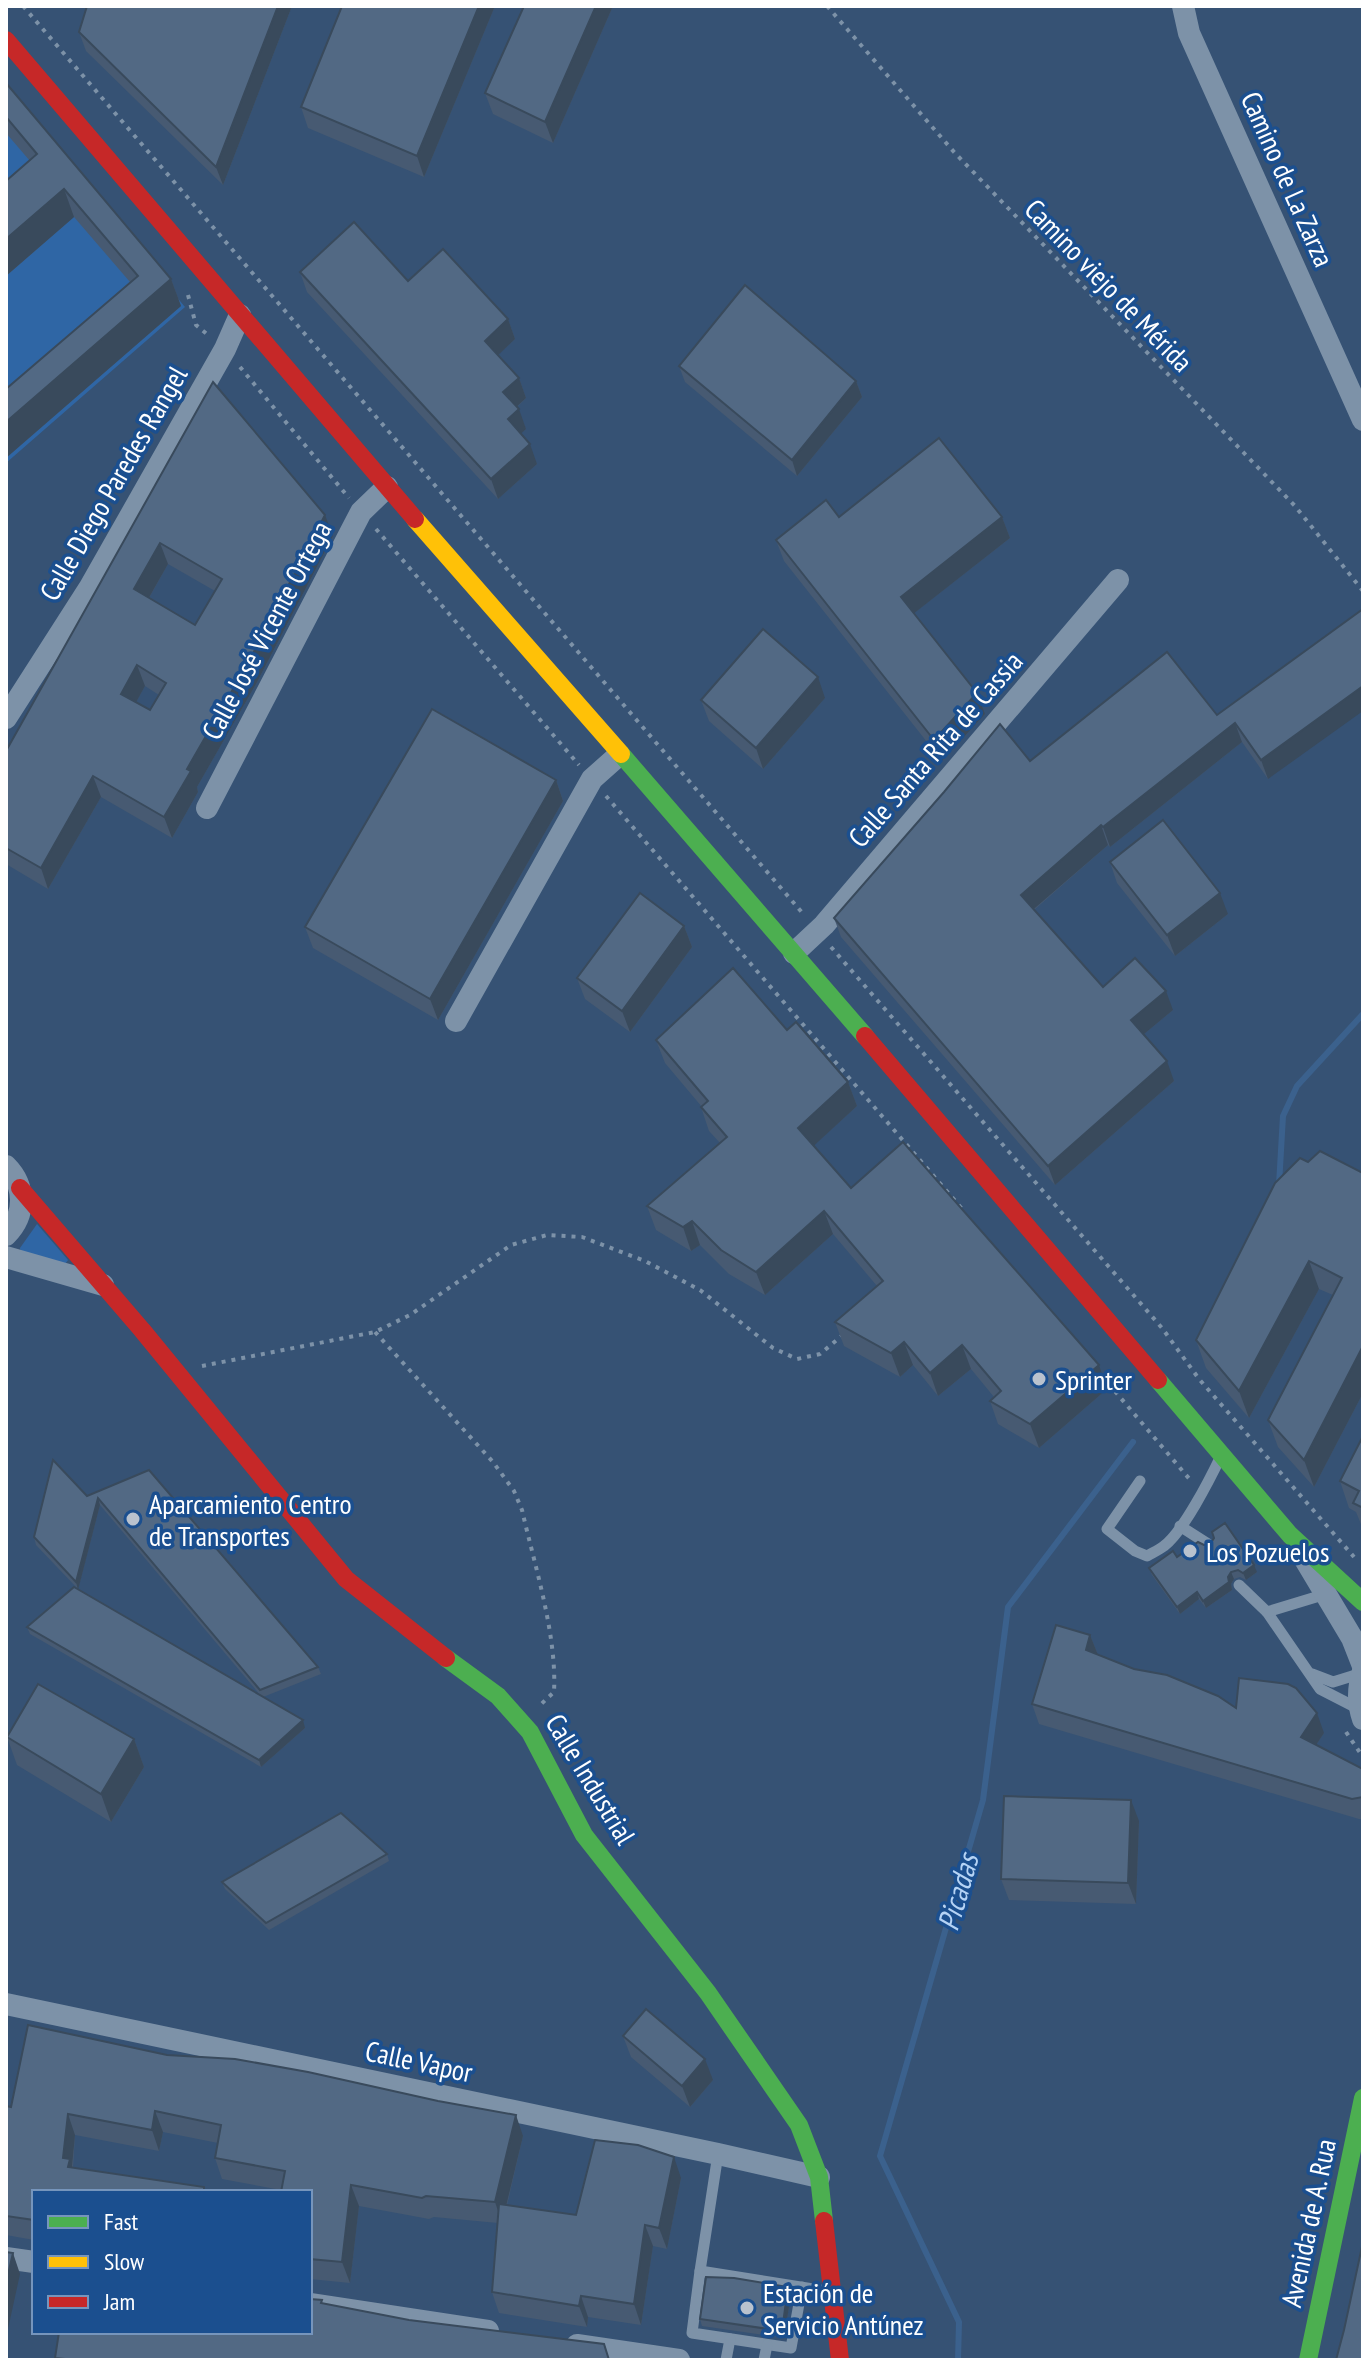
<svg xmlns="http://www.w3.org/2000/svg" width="1369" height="2366" viewBox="0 0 1369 2366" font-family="'PT Sans Narrow',sans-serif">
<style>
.green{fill:#2f66a5}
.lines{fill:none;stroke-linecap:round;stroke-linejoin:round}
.stream{stroke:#3b618d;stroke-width:6}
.path{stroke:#7d92a8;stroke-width:4;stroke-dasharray:4 6;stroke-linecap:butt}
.lane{stroke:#7d92a8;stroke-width:11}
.street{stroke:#7d92a8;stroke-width:22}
.fast{stroke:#4caf50;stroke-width:18}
.slow{stroke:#ffc107;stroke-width:18}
.jam{stroke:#c62828;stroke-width:18}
.wall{fill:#475a72;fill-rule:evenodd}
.shaded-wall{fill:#394a5c}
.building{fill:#526984;stroke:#394a5c;stroke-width:2;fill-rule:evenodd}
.poi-dot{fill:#b9c2ce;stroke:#1b4f8f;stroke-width:3}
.labels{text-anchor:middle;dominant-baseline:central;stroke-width:7;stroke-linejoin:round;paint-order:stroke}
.street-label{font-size:28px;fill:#fff;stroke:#1b4f8f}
.poi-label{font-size:28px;fill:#fff;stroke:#1b4f8f;text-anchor:start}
.water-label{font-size:30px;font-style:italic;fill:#b5d3f5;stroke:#1b4f8f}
</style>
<rect width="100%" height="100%" fill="#365274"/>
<!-- green -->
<g class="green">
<path d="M6 93 185 307 6 463Z"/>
<path d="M37 1224 68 1260 63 1267 21 1255 20 1248Z"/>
</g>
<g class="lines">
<!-- stream -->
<g class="stream">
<path d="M1279 1185 1283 1116 1297 1086 1363 1014"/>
<path d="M958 2360 959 2322 880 2156 983 1800 1008 1607 1133 1442"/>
</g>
<!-- path -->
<g class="path">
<path d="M23 6 805 916"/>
<path d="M827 6 954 152 1295 506 1363 591"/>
<path d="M188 295 196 325 208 335"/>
<path d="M240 367 349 498"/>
<path d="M376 529 579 765"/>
<path d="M606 796 963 1210"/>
<path d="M831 947 1162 1328 1199 1379 1354 1557"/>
<path d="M375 1332 493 1462 514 1491 522 1510C535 1567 557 1635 554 1692L538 1707"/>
<path d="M202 1366 375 1332 410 1315 511 1245 547 1235 582 1237 645 1261 700 1290 773 1348 797 1359 820 1354 844 1334"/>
<path d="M1102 1376 1192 1482"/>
<path d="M1346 1732 1363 1757"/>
</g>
<!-- lane -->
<g class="lane">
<path d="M1140 1481 1107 1529 1135 1551 1147 1556C1152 1553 1159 1550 1164 1546 1183 1532 1210 1479 1221 1456"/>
<path d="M1180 1526 1208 1544"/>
<path d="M1239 1585 1267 1612 1320 1689 1359 1709"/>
<path d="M1267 1612 1326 1594"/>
<path d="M1312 1674 1333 1682 1362 1673"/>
<path d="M700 2271 718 2154"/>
<path d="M802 2287 791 2348 692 2333 700 2271 832 2292"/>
<path d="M726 2360 730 2339"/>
<path d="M764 2360 767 2345"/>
</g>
<!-- street -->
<g class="street">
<path d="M1183 6 1189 33 1363 420"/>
<path d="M6 718 90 587 225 349 240 315"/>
<path d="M207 808 361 512 387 487"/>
<path d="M794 953 824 925 1118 580"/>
<path d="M456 1021 592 779 619 755"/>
<path d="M6 1166C26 1186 26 1215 6 1235"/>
<path d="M6 1257 103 1285"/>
<path d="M1303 1556 1352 1638 1363 1666"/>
<path d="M1363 1671C1358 1687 1357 1702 1363 1719"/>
<path d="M6 2004 718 2154 819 2177"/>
<path d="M6 2258 34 2262"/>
<path d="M310 2304 488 2331"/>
<path d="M577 2345 679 2360"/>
</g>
<!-- fast -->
<g class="fast">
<path d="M621 754 865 1036"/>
<path d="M1158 1380 1290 1535 1363 1602"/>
<path d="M446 1658 498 1696 530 1732 584 1835 708 1993 799 2125 819 2177 824 2221"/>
<path d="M1308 2360 1363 2098"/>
</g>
<!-- slow -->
<path class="slow" d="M415 519 621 754"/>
<!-- jam -->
<g class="jam">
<path d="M6 40 415 519"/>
<path d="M865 1036 1158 1380"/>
<path d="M20 1188 142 1330 346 1579 446 1658"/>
<path d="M824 2221 840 2360"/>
</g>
</g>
<!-- wall -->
<g class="wall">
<path d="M292 6 223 185 86 51 79 32Z"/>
<path d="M342 6H495L424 177 308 128 301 107Z"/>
<path d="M524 6H613L553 143 493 114 485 93Z"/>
<path d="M6 83 171 279 181 306 6 458V389L130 282 74 217 6 276V181L30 161 6 133Z"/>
<path d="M300 272 408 281 508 319 515 339 498 355 519 378 526 398 517 407 526 429 521 433 537 464 498 499 307 292Z"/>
<path d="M679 366 856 381 862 397 797 476 685 382Z"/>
<path d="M213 382 333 536 256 684 197 787 198 792 172 838 101 797 48 889 6 864V751ZM168 564 215 591 195 625 149 598ZM145 686 159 695 150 710 136 702Z"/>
<path d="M839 517H1002L1010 538 914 613 985 714 942 761 784 561 776 540Z"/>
<path d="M1363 609 1268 779 1242 742 1110 847 1108 845 1034 910 1103 987 1173 1010 1144 1034 1174 1081 1055 1185 841 937 834 918 1030 761 1217 715Z"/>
<path d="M825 698 763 769 709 721 701 700Z"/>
<path d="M556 780 563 801 438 1020 313 948 305 927Z"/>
<path d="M1110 862 1228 914 1175 956 1117 883Z"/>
<path d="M684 926 692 947 630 1032 585 999 577 978Z"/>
<path d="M787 1030 848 1082 857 1106 814 1145 851 1188 1107 1389 1039 1448 998 1424 990 1401 994 1397 971 1369 938 1396 913 1365 900 1377 844 1346 835 1322 877 1286 833 1234 765 1295 729 1274 700 1245 691 1251 656 1230 647 1206 720 1143 709 1131 701 1107H702L665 1063 656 1040Z"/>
<path d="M1308 1162 1363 1173V1393L1314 1487 1278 1447 1268 1420 1333 1295 1319 1289 1249 1418 1206 1368 1196 1340Z"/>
<path d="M1363 1436V1529L1356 1512 1349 1508 1340 1481Z"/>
<path d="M149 1470 318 1667 321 1674 263 1697 305 1728 261 1767 30 1634 27 1627 78 1589 36 1545 34 1537 87 1496ZM100 1505 261 1696 78 1589Z"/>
<path d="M1177 1557 1257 1572 1246 1580 1240 1577 1234 1579 1231 1584 1232 1590 1206 1608 1199 1599 1180 1614 1152 1575 1149 1568Z"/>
<path d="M1090 1635 1098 1655 1236 1708 1324 1733 1316 1745 1363 1769V1819H1359L1039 1724 1032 1704Z"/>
<path d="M7 1737 134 1739 144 1767 111 1822 17 1765Z"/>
<path d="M1139 1821 1136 1904 1009 1900 1001 1879Z"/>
<path d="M387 1854 389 1861 269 1930 225 1889 222 1882Z"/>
<path d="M28 2025 523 2136 507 2205 576 2215 681 2178 667 2249 653 2246 641 2325 588 2317 587 2327 499 2313 492 2292 498 2223 434 2217 429 2219 359 2206 350 2283 310 2279V2192L281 2190 222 2179 215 2158 218 2143 163 2132 159 2151 75 2135 73 2168 204 2187 206 2192H34V2240L6 2235V2106L11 2107Z"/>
<path d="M623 2036 713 2080 690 2107 631 2057Z"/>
<path d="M788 2287 791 2294 784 2338 702 2326 700 2319Z"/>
</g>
<!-- shaded-wall -->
<g class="shaded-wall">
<path d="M278 6H292L223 185 216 167Z"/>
<path d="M479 6H495L424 177 417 156Z"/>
<path d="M596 6H613L553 143 545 122Z"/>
<path d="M64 189 74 217 6 276V239Z"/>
<path d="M171 279 181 306 6 458V422Z"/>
<path d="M508 319 515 339 492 361 485 341Z"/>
<path d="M519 378 526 398 511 412 503 392Z"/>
<path d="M856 381 862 397 797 476 792 460Z"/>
<path d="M519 409 526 429 515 439 508 419Z"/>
<path d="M530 444 537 464 498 499 491 479Z"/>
<path d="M325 515 333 536 256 684 197 787 198 792 172 838 164 817 187 769Z"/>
<path d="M1002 517 1010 538 908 618 901 597Z"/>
<path d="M160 543 168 564 142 610 134 589Z"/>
<path d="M137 665 145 686 129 715 121 694Z"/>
<path d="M818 677 825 698 763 769 756 748Z"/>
<path d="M1363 686V711L1268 779 1261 760Z"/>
<path d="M977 693 985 714 942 761 934 740Z"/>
<path d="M1235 723 1242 742 1110 847 1103 827Z"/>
<path d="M93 776 101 797 48 889 41 868Z"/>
<path d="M556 780 563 801 438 1020 430 999Z"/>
<path d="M1101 825 1108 845 1028 914 1021 895Z"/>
<path d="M1220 893 1228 914 1175 956 1167 935Z"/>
<path d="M684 926 692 947 630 1032 622 1011Z"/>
<path d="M1166 991 1173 1010 1138 1039 1131 1020Z"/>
<path d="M1167 1061 1174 1081 1055 1185 1048 1166Z"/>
<path d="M848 1082 857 1106 807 1152 798 1128Z"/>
<path d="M824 1211 833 1234 765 1295 756 1272Z"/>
<path d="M692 1221 700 1245 691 1251 683 1227Z"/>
<path d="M1309 1261 1319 1289 1249 1418 1239 1391Z"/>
<path d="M904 1342 913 1365 900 1377 891 1353Z"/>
<path d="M962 1345 971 1369 938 1396 930 1373Z"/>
<path d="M1363 1346V1393L1314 1487 1304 1460Z"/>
<path d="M1099 1365 1107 1389 1039 1448 1030 1424Z"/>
<path d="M98 1498 100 1505 78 1590 76 1582Z"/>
<path d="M1254 1565 1257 1572 1246 1580 1243 1573Z"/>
<path d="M1231 1572 1234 1579 1231 1584 1232 1590 1206 1608 1203 1601 1228 1577Z"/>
<path d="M1197 1592 1199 1599 1180 1614 1177 1607Z"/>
<path d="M1090 1635 1098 1655 1086 1650Z"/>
<path d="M1317 1713 1324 1733 1308 1757 1301 1737Z"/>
<path d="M303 1720 305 1728 261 1767 259 1760Z"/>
<path d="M134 1739 144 1767 111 1822 101 1794Z"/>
<path d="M1131 1800 1139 1821 1136 1904 1128 1883Z"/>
<path d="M705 2059 713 2080 690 2107 682 2086Z"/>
<path d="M155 2111 163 2132 159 2151 152 2130Z"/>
<path d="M68 2114 75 2135 72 2166 77 2180 76 2188 63 2158Z"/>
<path d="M516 2115 523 2136 502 2223 495 2202Z"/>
<path d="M674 2157 681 2178 667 2249 659 2228Z"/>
<path d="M351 2185 359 2206 350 2283 342 2262Z"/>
<path d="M645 2225 653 2246 641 2325 634 2304Z"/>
<path d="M13 2253 20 2274 6 2338V2283Z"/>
<path d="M788 2287 791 2294 784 2338 782 2331Z"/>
<path d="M581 2296 588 2317 587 2327 579 2306Z"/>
</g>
<!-- building -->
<g class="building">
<path d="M87 6H278L216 167 79 32Z"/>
<path d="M342 6H479L417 156 301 107Z"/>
<path d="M524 6H596L545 122 485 93Z"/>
<path d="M6 83 171 279 6 422V389L138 276 64 189 6 239V181L37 154 6 117Z"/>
<path d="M354 222 408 281 443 249 508 319 485 341 519 378 503 392 519 409 508 419 530 444 491 479 300 272Z"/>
<path d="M745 285 856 381 792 460 679 366Z"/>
<path d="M213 382 325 515 248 663 187 769 191 771 164 817 93 776 41 868 6 848V751ZM160 543 222 579 195 625 134 589ZM137 665 166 683 150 710 121 694Z"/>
<path d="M939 438 1002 517 901 597 977 693 934 740 776 540 826 500 839 517Z"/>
<path d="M1363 609V686L1261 760 1235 723 1103 827 1101 825 1021 895 1103 987 1135 958 1166 991 1131 1020 1167 1061 1048 1166 834 918 944 792 1000 724 1030 761 1167 652 1217 715Z"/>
<path d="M763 629 818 677 756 748 701 700Z"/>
<path d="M432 709 556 780 430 999 305 927Z"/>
<path d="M1163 820 1220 893 1167 935 1110 862Z"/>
<path d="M640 893 684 926 622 1011 577 978Z"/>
<path d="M733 968 787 1030 796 1022 848 1082 798 1128 851 1188 903 1142 1099 1365 1030 1424 990 1401 1001 1391 962 1345 930 1373 904 1342 891 1353 835 1322 883 1281 824 1211 756 1272 721 1250 692 1221 683 1227 647 1206 727 1137 701 1107 708 1101 656 1040Z"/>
<path d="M1320 1151 1363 1173V1346L1304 1460 1268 1420 1342 1278 1309 1261 1239 1391 1196 1340 1275 1183 1300 1158 1308 1162Z"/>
<path d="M1363 1436V1508L1353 1503 1359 1491 1340 1481Z"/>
<path d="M53 1460 87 1496 149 1470 318 1667 260 1690 98 1498 76 1582 34 1537Z"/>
<path d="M1225 1523 1254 1565 1243 1573 1238 1570 1231 1572 1228 1577 1229 1582 1203 1601 1197 1592 1177 1607 1149 1568 1173 1551 1177 1557 1198 1542 1204 1545 1210 1544 1214 1538 1212 1532Z"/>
<path d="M74 1587 303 1720 259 1760 27 1627Z"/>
<path d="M1056 1625 1090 1635 1086 1650 1134 1669 1167 1675 1218 1696 1236 1708 1239 1678 1288 1684 1296 1688 1317 1713 1301 1737 1363 1769V1797L1352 1799 1032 1704Z"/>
<path d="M38 1684 134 1739 101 1794 7 1737Z"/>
<path d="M1004 1796 1131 1800 1128 1883 1001 1879Z"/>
<path d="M341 1813 387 1854 266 1923 222 1882Z"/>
<path d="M646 2009 705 2059 682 2086 623 2036Z"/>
<path d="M28 2025 167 2055 235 2059 308 2072 438 2101 516 2115 495 2202 426 2196 422 2198 351 2185 342 2262 310 2259V2192H281L285 2171 215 2158 221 2125 155 2111 152 2130 68 2114 63 2158 70 2159 68 2167 204 2187V2192H34V2220L6 2216V2106L11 2107Z"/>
<path d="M595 2140 638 2145 674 2157 659 2228 645 2225 634 2304 581 2296 579 2306 492 2292 499 2204 576 2215Z"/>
<path d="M1363 2242V2360H1336L1344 2330Z"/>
<path d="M6 2252 13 2253 6 2283Z"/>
<path d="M706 2277 734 2278 788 2287 782 2331 700 2319Z"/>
<path d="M310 2299 322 2300 321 2303 409 2320 604 2344 609 2360H75L55 2358 59 2332H310Z"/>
</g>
<!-- markers -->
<g class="poi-dot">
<circle cx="1039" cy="1379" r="8"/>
<circle cx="133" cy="1519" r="8"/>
<circle cx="1190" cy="1551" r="8"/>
<circle cx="747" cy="2308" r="8"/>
</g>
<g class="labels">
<!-- street labels -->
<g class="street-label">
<text transform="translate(1288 179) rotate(66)">Camino de La Zarza</text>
<text transform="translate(1109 285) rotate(46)">Camino viejo de Mérida</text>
<text transform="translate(113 483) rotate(-60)">Calle Diego Paredes Rangel</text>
<text transform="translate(266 630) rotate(-62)">Calle José Vicente Ortega</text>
<text transform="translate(935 749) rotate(-49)">Calle Santa Rita de Cassia</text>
<text transform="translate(591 1779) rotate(59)">Calle Industrial</text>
<text transform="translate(419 2061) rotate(12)">Calle Vapor</text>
<text transform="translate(1308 2223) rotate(-78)">Avenida de A. Rua</text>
</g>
<!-- poi labels -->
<g class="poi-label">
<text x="1055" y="1379">Sprinter</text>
<text x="149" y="1503">Aparcamiento Centro<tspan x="149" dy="32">de Transportes</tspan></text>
<text x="1206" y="1551">Los Pozuelos</text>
<text x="763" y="2292">Estación de<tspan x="763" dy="32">Servicio Antúnez</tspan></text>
</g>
<!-- water labels -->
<g class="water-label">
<text transform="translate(957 1892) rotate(-74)">Picadas</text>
</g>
</g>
<!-- border -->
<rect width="1369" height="2366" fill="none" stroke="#ffffff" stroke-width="16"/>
<!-- legend -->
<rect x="32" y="2190" width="280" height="144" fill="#1b4f8f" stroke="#7695bc" stroke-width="2"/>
<rect x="48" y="2216" width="40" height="12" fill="#4caf50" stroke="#7695bc" stroke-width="2"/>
<text x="104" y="2230" font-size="24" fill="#ffffff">Fast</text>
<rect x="48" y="2256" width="40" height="12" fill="#ffc107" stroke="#7695bc" stroke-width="2"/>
<text x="104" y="2270" font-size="24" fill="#ffffff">Slow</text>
<rect x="48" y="2296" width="40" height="12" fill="#c62828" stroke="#7695bc" stroke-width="2"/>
<text x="104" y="2310" font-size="24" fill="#ffffff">Jam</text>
</svg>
